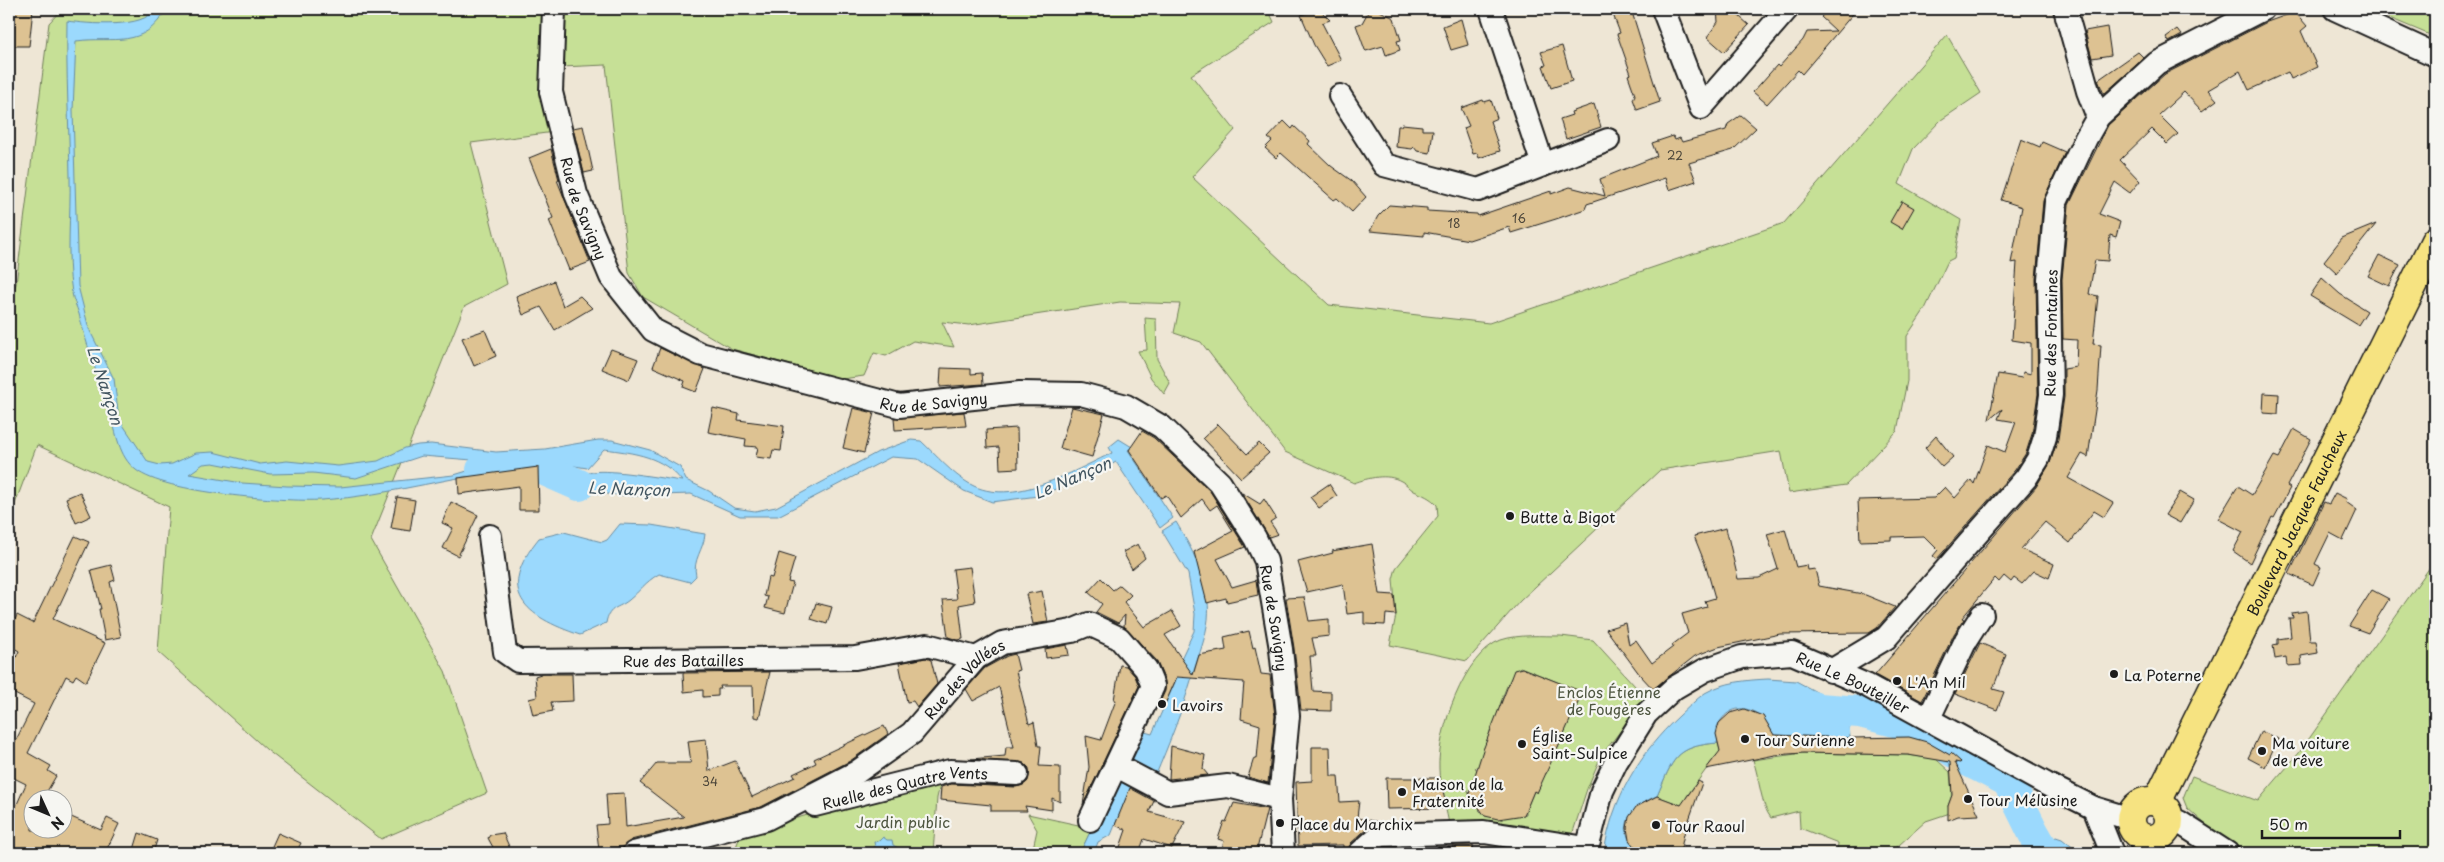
<svg xmlns="http://www.w3.org/2000/svg" width="2444" height="862" viewBox="0 0 2444 862" font-family="'Playpen Sans',sans-serif">
<style>
.green{fill:#c6e096;stroke:#717e59;fill-rule:evenodd}
.water{fill:#9bd9fd;stroke:#688da3}
.lines{fill:none;stroke-linecap:round;stroke-linejoin:round}
.river{stroke:#9bd9fd;stroke-width:32}
.building{fill:#ddc292;stroke:#1c1c1c}
.minor-casing{stroke:#1c1c1c;stroke-width:26}
.major-casing{stroke:#1c1c1c;stroke-width:31}
.minor{stroke:#f6f6f2;stroke-width:22}
.major{stroke:#f6e381;stroke-width:28}
.poi-dot{fill:#1c1c1c;stroke:#f6f6f2;stroke-width:2}
.labels{text-anchor:middle;dominant-baseline:central;stroke-width:4.5;stroke-linejoin:round;paint-order:stroke}
.number-label{font-size:12px;fill:#4c463a}
.street-label{font-size:15px;fill:#1c1c1c;stroke:#f6f6f2}
.poi-label{font-size:15px;fill:#1c1c1c;stroke:#f6f6f2;text-anchor:start}
.park-label{font-size:15px;fill:#4f5741;stroke:#f6f6f2}
.water-label{font-size:16px;font-style:italic;fill:#425560;stroke:#f6f6f2}
</style>
<rect width="100%" height="100%" fill="#eee6d5"/>
<filter id="ink" filterUnits="userSpaceOnUse"><feTurbulence type="fractalNoise" baseFrequency=".02" numOctaves="2"/><feDisplacementMap in="SourceGraphic" scale="10" xChannelSelector="R" yChannelSelector="G"/><feConvolveMatrix kernelMatrix="1 2 1 2 8 2 1 2 1" color-interpolation-filters="sRGB"/></filter>
<g filter="url(#ink)">
<!-- green -->
<g class="green">
<path d="M62 9H1268L1274 22 1191 75 1235 130 1192 177 1329 305 1489 323 1784 223 1947 35 1981 93 1941 120 1913 149 1899 184 1961 220 1954 258 1948 261 1925 309 1907 336V381L1897 431 1846 485 1789 493 1781 451 1660 470 1520 601 1467 661 1390 645 1396 615 1393 579 1396 568 1438 516 1437 505C1430 497 1423 495 1414 491 1409 488 1406 483 1401 481 1387 473 1368 478 1354 483L1285 452 1201 342 1174 333 1180 304 1120 302 969 325 942 322 954 347 913 341 886 356 874 353 864 376 842 379 732 349 643 297 629 273 606 65 561 67 554 132 471 143 507 284 464 307 371 540 445 671 487 793 381 839 267 750 158 652 169 507 37 445 9 520V299L16 284 49 23Z"/>
<path d="M2368 9H2435V37Z"/>
<path d="M1145 318 1156 319 1157 359 1170 383 1164 394 1151 378 1138 351 1147 350Z"/>
<path d="M2435 566V853H2241L2233 849 2187 808 2183 798 2192 776 2258 801 2299 753 2430 567Z"/>
<path d="M1561 636 1593 640 1646 698 1601 756 1587 789 1572 835 1450 829C1447 811 1439 785 1439 769 1437 733 1464 653 1501 640 1519 634 1542 636 1561 636ZM1520 667 1562 684 1561 686 1575 692 1576 689 1580 690 1579 693 1581 694 1554 756 1544 771 1547 772 1546 774 1542 773 1538 790 1537 793 1534 791 1526 810V814L1504 816 1503 820 1500 819 1501 815 1484 810 1481 812 1479 810 1482 807 1471 792 1469 793 1467 791 1471 789 1478 770 1475 768 1477 766 1479 767 1486 751 1484 747 1487 748 1490 731 1491 728 1494 730C1498 711 1506 678 1520 667Z"/>
<path d="M1718 743 1722 757H1715L1687 796 1683 806 1657 796C1673 759 1675 746 1718 743Z"/>
<path d="M1803 753 1908 755 1936 759 1950 772 1952 795 1948 806 1950 813 1926 821 1890 853H1837L1838 843 1800 828 1799 811 1771 818C1761 806 1759 776 1753 760Z"/>
<path d="M941 781 937 798 933 853H665L695 847H736L741 834 888 792Z"/>
<path d="M1028 814 1092 828 1080 853H1032L1037 830Z"/>
</g>
<!-- water -->
<g class="water">
<path d="M154 9 166 10C142 50 115 36 76 41L73 110 78 286 89 329 114 379 119 419 148 462 160 465 172 464 196 453 213 452 260 464 287 461 338 466 378 461 405 448 418 445 431 444 496 452 545 449 598 440H612L650 450 680 467 686 480 709 491 734 508 755 511 776 507 878 452 911 440 921 441C937 456 952 474 970 484 1012 508 1073 471 1112 453L1109 447 1119 439 1132 447 1128 450 1173 518 1160 528 1116 462 1096 473 1038 496 992 502 964 491 918 459 891 457 778 516H740L691 494 632 496 584 492 538 469V463L583 479C584 478 588 474 589 473 602 467 666 479 682 481 662 456 635 453 604 449L587 468 538 460 485 461 422 456 356 478 313 473 270 474 213 463 203 464 189 474 242 483 287 486 340 487 454 475 487 465 526 464 527 469C458 473 391 496 322 500 283 502 165 493 136 470 118 456 117 433 110 413 99 380 87 347 79 314 77 307 73 300 72 293 66 255 71 215 70 177 69 125 66 73 67 21 87 24 146 29 154 9Z"/>
<path d="M1176 522C1194 552 1214 590 1207 626 1204 643 1197 660 1192 677 1182 711 1169 744 1155 777L1132 761 1145 732 1152 734 1175 682 1178 665 1194 631 1195 614 1188 574 1162 531Z"/>
<path d="M620 524 651 525 705 534C704 549 692 560 696 576L690 582 659 574C644 583 641 590 629 600 618 609 609 606 606 623L580 635C524 616 495 592 539 538L564 532 602 542 607 540Z"/>
<path d="M1768 679 1796 681 1848 709 1850 738 1773 735C1763 707 1731 697 1717 727L1718 743C1675 746 1673 759 1657 796 1637 803 1615 824 1633 845V853H1604C1612 799 1639 753 1679 716 1687 709 1696 699 1705 693 1724 682 1747 680 1768 679Z"/>
<path d="M1123 776 1133 782 1111 835 1098 842 1094 853H1080L1092 828 1101 824Z"/>
<path d="M883 837 887 840H892L893 845 898 848 894 853H872V849L875 847 874 842 879 841Z"/>
<path d="M2056 837 2062 839 2080 853H2037L2035 850Z"/>
</g>
<g class="lines">
<!-- river -->
<g class="river">
<path d="M482 470 538 467 579 485"/>
<path d="M1806 705 1818 709 1860 712 1914 726 1967 760 2008 781 2033 832 2041 846 2048 853"/>
</g>
</g>
<!-- building -->
<g class="building">
<path d="M12 9H33L29 46H10Z"/>
<path d="M1319 9 1330 20 1322 23 1341 60 1327 66 1314 45 1301 15Z"/>
<path d="M1376 9 1394 18 1401 40 1397 41 1400 50 1386 55 1383 46 1366 51 1365 50 1356 25 1362 23 1368 12Z"/>
<path d="M1611 9H1631L1660 102 1637 110 1633 99 1635 95 1628 75 1631 74 1617 34 1620 33Z"/>
<path d="M1717 9H1731L1749 25 1724 52 1707 37 1718 22Z"/>
<path d="M1829 9H1857L1802 74 1798 70 1767 104 1753 92 1777 65 1779 67 1803 40 1807 32 1836 31 1821 17Z"/>
<path d="M2295 12 2307 26 2301 31 2317 67 2291 79 2288 72 2249 90 2240 71 2208 90 2217 100 2202 111 2184 92 2159 115 2178 134 2167 144 2152 129 2120 160 2140 181 2130 193 2115 182 2099 214 2120 222 2116 237 2110 235 2108 261 2095 260 2089 294 2098 296 2093 344 2101 345 2098 390 2088 457 2082 454 2068 478 2113 503 2104 517 2094 511 2070 543 2045 522 2021 549 2054 564 2049 578 2034 571 2022 584 2014 578 2011 582 2004 576 1999 582 1995 578 1962 618 1964 619 1954 634 1922 701 1875 675 2036 487 2050 463 2058 439 2064 397V369L2076 367 2077 340 2063 339 2062 279 2069 205 2108 125 2165 74 2267 22Z"/>
<path d="M1461 19 1468 45 1451 50 1443 26Z"/>
<path d="M2107 27 2111 55 2092 58 2085 31Z"/>
<path d="M2177 29 2182 35 2169 42 2166 37Z"/>
<path d="M1562 46 1572 81 1551 88 1543 66 1546 65 1541 52Z"/>
<path d="M2138 52 2144 58 2104 94 2098 80Z"/>
<path d="M1483 100 1484 102 1491 100 1497 118 1490 121 1500 151 1479 158 1477 153 1473 154 1464 128 1469 126 1461 108Z"/>
<path d="M1594 104 1601 127 1566 139 1560 119 1572 115 1571 112Z"/>
<path d="M1741 115 1756 128 1733 150 1689 163 1696 181 1669 190 1665 178 1587 204 1585 209 1556 219 1511 233 1509 227 1469 240 1424 232V236L1370 231 1378 216 1389 205 1427 208V211L1477 214 1478 216 1551 191V194L1570 187 1605 196 1600 179 1657 156 1652 143 1673 136 1675 140 1680 138 1682 142 1726 130 1728 124Z"/>
<path d="M1284 121 1292 129 1294 126 1310 141 1308 144 1331 166 1352 181 1366 197 1352 212 1337 198 1334 200 1281 153 1276 158 1265 148 1272 141 1268 138Z"/>
<path d="M1402 124 1422 126V130H1433L1430 153 1417 151 1414 147 1412 149 1396 147 1398 126H1401Z"/>
<path d="M583 126 593 171 584 173 573 128Z"/>
<path d="M2021 139 2040 147 2042 142 2065 152 2043 201 2036 279 2038 394 2032 434 2026 453 2015 470 1937 559 1933 556 1938 550 1924 536 1891 537V540L1860 541 1858 500 1934 498 1945 487 1955 498 1971 480 1974 484 1988 445 2005 452 2016 422 1998 419 2002 409 1989 420 1998 374 2022 378 2023 372 2031 374V343L2012 340 2017 262 2011 263 2022 207 2001 200Z"/>
<path d="M551 149 559 180H557L590 262 569 270 549 220 553 218 529 158Z"/>
<path d="M1902 201 1914 208 1902 229 1890 222Z"/>
<path d="M2376 224 2337 273 2324 261 2342 238Z"/>
<path d="M2379 255 2400 265 2389 286 2368 276Z"/>
<path d="M2322 278 2340 294 2367 311 2358 325 2310 296Z"/>
<path d="M554 281 563 306 580 296 592 308 555 330 541 307 523 315 516 296Z"/>
<path d="M485 330 496 356 474 366 462 338Z"/>
<path d="M660 348 705 369 696 392 683 387 685 381 653 367Z"/>
<path d="M611 349 638 359 629 380 602 369Z"/>
<path d="M941 368 971 369V374L982 373 983 384 940 387Z"/>
<path d="M2264 393 2279 394 2278 414 2263 413Z"/>
<path d="M1072 407 1104 414 1092 457 1060 448Z"/>
<path d="M713 408 739 414 738 420 784 426 781 451 773 450 771 459 756 457 758 447 745 446 746 439 708 432Z"/>
<path d="M853 408 874 413 864 453 843 448Z"/>
<path d="M964 412 966 426 895 430 894 418Z"/>
<path d="M1218 424 1247 454 1259 443 1269 453 1241 478 1203 438Z"/>
<path d="M1017 428 1018 468 1000 469 999 447 987 448 986 430Z"/>
<path d="M2294 429 2311 439 2287 486 2290 488 2274 518 2272 517 2250 563 2233 551 2243 532 2218 519 2238 486 2252 495 2274 456 2279 458Z"/>
<path d="M1142 431 1154 438 1210 491 1245 547 1217 559 1232 587 1256 580 1258 595 1227 602 1226 598 1207 603 1194 552 1233 531 1217 505 1210 510 1202 499 1181 518 1166 495 1161 498 1129 450Z"/>
<path d="M1936 436 1953 457 1942 467 1925 448Z"/>
<path d="M538 467 539 510H519V486L459 494 458 478Z"/>
<path d="M1329 484 1337 496 1319 508 1310 497Z"/>
<path d="M80 492 91 516 76 523 66 498Z"/>
<path d="M2180 492 2194 500 2180 523 2165 515Z"/>
<path d="M1242 493 1260 504 1264 499 1276 518 1270 522 1278 534 1269 537Z"/>
<path d="M2335 493 2347 499 2346 502 2357 510 2343 540 2330 533 2315 564 2321 567 2313 585 2289 574 2324 502 2329 504Z"/>
<path d="M397 497 415 500 410 531 391 528Z"/>
<path d="M451 502 478 515 458 556 443 548 453 528 442 523Z"/>
<path d="M1726 528 1738 579 1759 578 1778 569 1767 534 1785 529 1796 567 1807 565 1808 570 1815 569 1819 586 1863 594 1895 607 1877 628 1869 633 1780 634 1718 647 1695 656 1653 689 1640 675 1606 629 1625 623 1629 645 1636 640 1652 663 1673 647 1672 645 1688 633 1682 614 1707 607 1705 601 1715 598 1706 566 1694 536Z"/>
<path d="M75 536 89 542 53 619 105 643 86 682 76 675 73 680 66 676 28 753 51 766 48 771 56 776 42 800H32V830H62L69 816 101 830 107 818 119 824 105 853H9V822L26 784 12 777 14 772 9 770V743L13 746 34 704 9 691V673L19 651 9 645V633L17 615 33 623Z"/>
<path d="M1138 544 1145 558 1132 569 1123 552Z"/>
<path d="M1372 544 1380 594 1394 595 1396 615 1386 614 1385 625 1364 624V612L1347 614 1343 584 1307 592 1298 562 1333 553 1332 551Z"/>
<path d="M779 553 795 558 788 582 793 583 785 613 765 608 768 597 764 596 768 577 772 578Z"/>
<path d="M111 565 115 580 110 582 121 637 105 640 99 609H101L91 570Z"/>
<path d="M970 567 975 602 959 605 963 639 958 640 948 637 943 600 957 599 953 569Z"/>
<path d="M1101 578 1113 590 1120 585 1131 595 1124 602 1144 627 1172 611 1181 626 1165 635 1193 675 1199 655 1226 650 1224 637 1249 631 1253 648 1255 647 1261 674 1270 675 1275 716 1268 783 1248 777 1254 758 1257 759 1260 725 1241 719 1244 682 1177 677 1165 704 1160 702 1165 691V681L1156 660 1124 626 1125 615 1118 623 1096 612 1102 604 1088 592Z"/>
<path d="M2372 590 2389 599 2368 633 2349 626Z"/>
<path d="M1042 591 1048 622 1033 624 1026 594Z"/>
<path d="M1304 597 1309 621 1329 619V636L1312 638 1316 656H1310L1313 691 1331 692V711L1301 710 1294 648 1286 598Z"/>
<path d="M816 603 832 607 827 624 811 619Z"/>
<path d="M2307 611 2310 641H2316L2318 653 2301 656 2302 665 2287 666 2286 657 2275 659 2273 645 2278 644V639L2291 637 2289 618H2293L2292 613Z"/>
<path d="M1980 643 2006 654 1993 689 2004 692 1997 710 1955 694Z"/>
<path d="M1067 645 1069 655 1046 658 1045 649Z"/>
<path d="M1015 654 1019 670 1016 671 1029 724 1034 722 1038 746H1041L1039 766 1060 767V802L1052 798V810L1025 806 1027 811H991V805L940 800 941 787 951 784 1016 787 1023 785 1028 781 1029 768 1024 763 971 759 1005 756 1006 747H1014L999 687 973 701 966 689 985 668 1007 656Z"/>
<path d="M926 658 931 660 937 684 917 707 913 701 907 702 899 663Z"/>
<path d="M1120 665 1126 666 1135 676 1139 686 1083 805 1089 767 1086 736 1101 740 1116 700H1114Z"/>
<path d="M1522 668 1580 691 1579 693 1582 694 1537 793 1534 791 1524 815 1498 819 1485 816 1469 794 1483 750 1514 670Z"/>
<path d="M770 672 759 718 754 717 753 686H720L721 689H718V696L703 697V690L684 692 683 673Z"/>
<path d="M541 674H572L573 701 551 702 553 711 533 715 529 699 537 697 535 676Z"/>
<path d="M1744 709 1763 716 1774 735 1850 738 1909 737 1927 742 1950 755 1951 753 1961 762 1960 763 1955 762 1979 815 1958 816 1948 820V806L1952 795 1950 762 1908 755 1803 753 1775 755 1706 769 1720 751 1716 734 1719 723 1730 713Z"/>
<path d="M884 726 888 734 850 761 761 807 631 840 623 847 599 850 596 825 608 824 606 794 624 793 626 827 684 817 640 783 657 763H691L688 741 706 739 709 771 735 761 752 797 795 777 793 774 816 763 814 759Z"/>
<path d="M2261 731 2278 739 2265 767 2248 758Z"/>
<path d="M1171 746 1205 755 1203 769 1208 775 1169 779Z"/>
<path d="M1312 747H1330L1331 776H1338L1340 802 1359 801 1357 818 1379 822 1371 825 1351 843 1347 853H1343V845L1298 846 1296 782 1312 781Z"/>
<path d="M1386 778H1440L1447 808 1387 809Z"/>
<path d="M1698 781 1702 783 1684 834 1680 853H1646L1633 845 1629 840 1627 828 1629 817 1636 807 1657 796 1681 805Z"/>
<path d="M1130 788 1154 801 1149 812 1185 822 1172 848 1144 839 1139 853H1118L1126 830 1115 825Z"/>
<path d="M1234 803 1267 809 1256 853H1221L1224 841 1218 839 1224 821 1226 822Z"/>
<path d="M139 833 157 840 153 853H133Z"/>
<path d="M278 833 301 843 296 853H269Z"/>
<path d="M503 833 512 853H496L488 838 490 835Z"/>
<path d="M1473 845 1474 852 1453 853V846Z"/>
<path d="M1385 848H1397L1398 853H1379Z"/>
</g>
<g class="lines">
<!-- minor casing -->
<g class="minor-casing">
<g id="minor">
<path id="s1" d="M554 9 551 92 576 194 611 277 653 330 700 354 899 406 1020 393 1081 394 1126 406 1162 427 1220 483 1255 538 1266 561 1281 649 1288 716 1280 799 1283 853"/>
<path d="M1663 9 1701 108 1787 9"/>
<path d="M2065 9 2088 91 2098 117"/>
<path d="M2335 9 2435 55"/>
<path d="M1340 96 1384 165 1478 190 1543 165 1491 9"/>
<path d="M1543 165 1608 140"/>
<path id="s2" d="M490 536 505 652 518 661 855 658 927 645 976 658"/>
<path d="M1831 671 1886 638 2026 478 2038 459 2045 437 2051 395 2049 279 2056 202 2086 138 2098 117 2157 63 2263 9"/>
<path d="M1929 718 1966 640 1982 615"/>
<path d="M1117 766 1168 793 1228 786 1280 799"/>
<path id="s3" d="M815 805 950 771 1017 774"/>
<path d="M2094 808 2112 853"/>
<path d="M2169 818 2179 822 2227 853"/>
<path id="s4" d="M634 853 766 819 857 772 912 733 976 658 1002 643 1072 631 1089 624 1119 638 1146 669 1153 686 1090 820"/>
<path d="M1360 853 1380 835 1484 832 1586 848"/>
<path id="s5" d="M1586 853 1602 791 1616 762 1646 714 1674 688 1705 670 1742 657 1792 653 1866 685 2046 784 2094 808 2131 819"/>
</g>
</g>
<!-- major casing -->
<g class="major-casing">
<g id="major">
<circle cx="2150" cy="820" r="19"/>
<path id="s6" d="M2157 802 2435 241"/>
</g>
</g>
<!-- minor -->
<use href="#minor" class="minor"/>
<!-- major -->
<use href="#major" class="major"/>
</g>
</g>
<!-- markers -->
<g class="poi-dot">
<circle cx="1510" cy="516" r="5"/>
<circle cx="2114" cy="674" r="5"/>
<circle cx="1897" cy="681" r="5"/>
<circle cx="1162" cy="704" r="5"/>
<circle cx="1745" cy="739" r="5"/>
<circle cx="1522" cy="744" r="5"/>
<circle cx="2262" cy="751" r="5"/>
<circle cx="1402" cy="792" r="5"/>
<circle cx="1968" cy="799" r="5"/>
<circle cx="1280" cy="823" r="5"/>
<circle cx="1656" cy="825" r="5"/>
</g>
<g class="labels">
<!-- number labels -->
<g class="number-label">
<text x="1675" y="155">22</text>
<text x="1519" y="218">16</text>
<text x="1454" y="223">18</text>
<text x="710" y="781">34</text>
</g>
<!-- street labels -->
<g class="street-label">
<text stroke="none"><textPath href="#s1" startOffset="204">Rue de Savigny</textPath></text>
<text transform="translate(2050 333) rotate(-89)">Rue des Fontaines</text>
<text stroke="none"><textPath href="#s1" startOffset="639">Rue de Savigny</textPath></text>
<text stroke="none"><textPath href="#s6" startOffset="312">Boulevard Jacques Faucheux</textPath></text>
<text stroke="none"><textPath href="#s1" startOffset="1104">Rue de Savigny</textPath></text>
<text stroke="none"><textPath href="#s2" startOffset="298">Rue des Batailles</textPath></text>
<text stroke="none"><textPath href="#s4" startOffset="382">Rue des Vallées</textPath></text>
<text stroke="none"><textPath href="#s5" startOffset="384">Rue Le Bouteiller</textPath></text>
<text stroke="none"><textPath href="#s3" startOffset="92">Ruelle des Quatre Vents</textPath></text>
</g>
<!-- poi labels -->
<g class="poi-label">
<text x="1520" y="516">Butte à Bigot</text>
<text x="2124" y="674">La Poterne</text>
<text x="1907" y="681">L'An Mil</text>
<text x="1172" y="704">Lavoirs</text>
<text x="1532" y="735">Église<tspan x="1532" dy="17">Saint-Sulpice</tspan></text>
<text x="1755" y="739">Tour Surienne</text>
<text x="2272" y="742">Ma voiture<tspan x="2272" dy="17">de rêve</tspan></text>
<text x="1412" y="783">Maison de la<tspan x="1412" dy="17">Fraternité</tspan></text>
<text x="1978" y="799">Tour Mélusine</text>
<text x="1290" y="823">Place du Marchix</text>
<text x="1666" y="825">Tour Raoul</text>
</g>
<!-- park labels -->
<g class="park-label">
<text x="1609" y="691">Enclos Étienne<tspan x="1609" dy="17">de Fougères</tspan></text>
<text x="903" y="821">Jardin public</text>
</g>
<!-- water labels -->
<g class="water-label">
<text transform="translate(106 385) rotate(72)">Le Nançon</text>
<text transform="translate(1072 477) rotate(-23)">Le Nançon</text>
<text transform="translate(629 488) rotate(2)">Le Nançon</text>
</g>
</g>
<!-- margin -->
<rect width="2444" height="862" fill="none" stroke="#f6f6f2" stroke-width="30"/>
<rect x="15" y="15" width="2414" height="832" fill="none" stroke="#1c1c1c" stroke-width="2" filter="url(#ink)"/>
<!-- north arrow -->
<g transform="translate(48 814) rotate(134)"><circle r="24" fill="#f6f6f2" stroke="#9f9f9c"/>
<path d="M0-4L9 19L0 12L-9 19Z" fill="#1c1c1c"/>
<text y="-8" font-size="14" font-weight="bold" text-anchor="middle" fill="#1c1c1c">N</text>
</g>
<!-- scale -->
<path d="M2262 830v8h138v-8" fill="none" stroke="#1c1c1c" stroke-width="2.5"/>
<text x="2269" y="830" font-size="15" fill="#1c1c1c" stroke="#f6f6f2" stroke-width="4" paint-order="stroke">50 m</text>
</svg>
